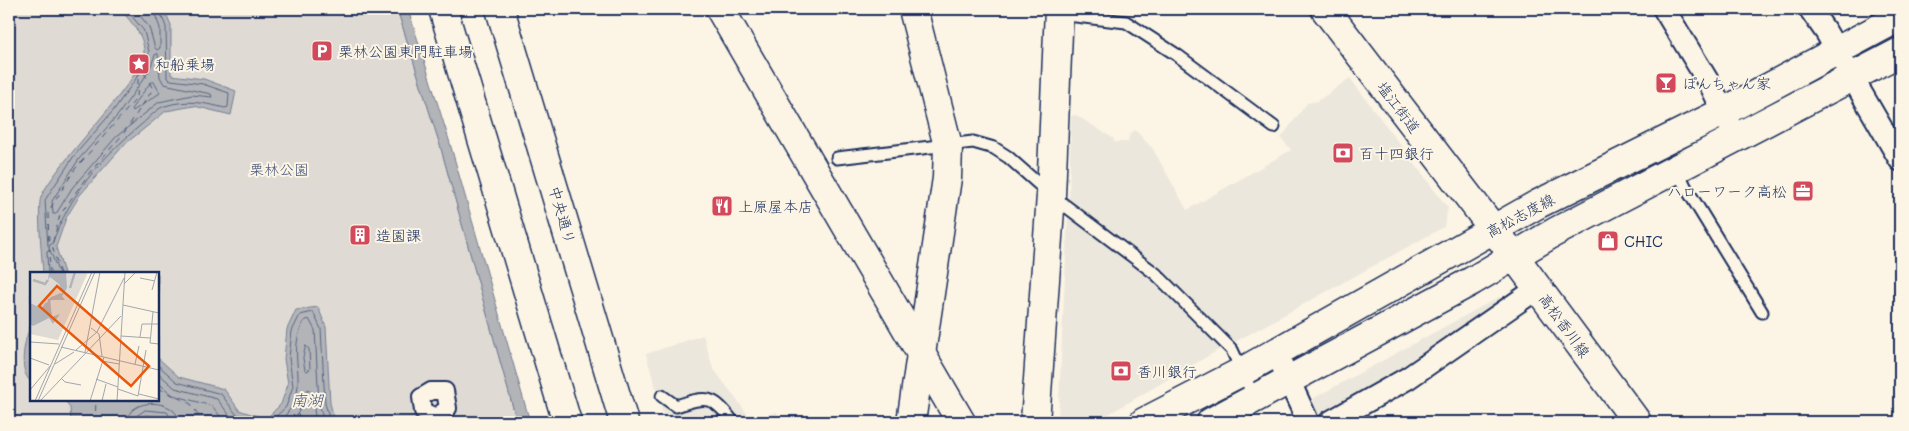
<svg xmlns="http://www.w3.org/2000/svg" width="1909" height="431" viewBox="0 0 1909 431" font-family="Mali,'Klee One',sans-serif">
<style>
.built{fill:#ece7dc}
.green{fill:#dfdbd4;stroke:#7d8599;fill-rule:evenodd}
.water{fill:#b2b4b8;stroke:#767f94}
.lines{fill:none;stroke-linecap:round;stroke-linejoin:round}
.shore{stroke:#576482;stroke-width:1}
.ferry{stroke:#485779;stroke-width:1;stroke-dasharray:6 5;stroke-linecap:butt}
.service-casing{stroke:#1b2f5e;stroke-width:15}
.pedestrian-casing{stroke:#1b2f5e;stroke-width:20}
.minor-casing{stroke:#1b2f5e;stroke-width:25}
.tertiary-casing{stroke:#1b2f5e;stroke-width:31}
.secondary-casing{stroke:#1b2f5e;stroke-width:31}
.trunk-casing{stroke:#1b2f5e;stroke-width:31}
.service{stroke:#fcf5e5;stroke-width:11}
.pedestrian{stroke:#fcf5e5;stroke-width:16}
.minor{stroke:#fcf5e5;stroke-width:21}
.tertiary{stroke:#fcf5e5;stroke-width:28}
.secondary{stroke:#fcf5e5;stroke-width:28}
.trunk{stroke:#fcf5e5;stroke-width:28}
.labels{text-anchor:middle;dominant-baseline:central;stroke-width:4;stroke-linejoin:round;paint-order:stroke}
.poi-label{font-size:15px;fill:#1b2f5e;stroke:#fcf5e5;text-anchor:start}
.street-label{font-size:15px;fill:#1b2f5e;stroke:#fcf5e5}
.park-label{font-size:15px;fill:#425176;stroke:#fcf5e5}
.water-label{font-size:16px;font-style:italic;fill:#485779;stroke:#fcf5e5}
.inset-river{fill:none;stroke:#b2b4b8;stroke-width:2.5}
.inset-road{fill:none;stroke:#a2a6af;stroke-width:1}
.view{fill:#e8590c;fill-opacity:0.15;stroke:#e8590c;stroke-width:2.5}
.inset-edge{fill:none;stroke:#1b2f5e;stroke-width:2.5}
</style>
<rect width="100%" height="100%" fill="#fcf5e5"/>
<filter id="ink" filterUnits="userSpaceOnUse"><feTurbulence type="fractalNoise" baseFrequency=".02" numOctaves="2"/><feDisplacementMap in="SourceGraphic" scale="10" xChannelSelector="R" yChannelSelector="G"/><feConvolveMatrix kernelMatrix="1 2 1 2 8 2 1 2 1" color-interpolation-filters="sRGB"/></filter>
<g filter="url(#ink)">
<!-- built -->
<g class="built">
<path d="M1350 78 1448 208 1444 227 1233 343 1139 252 1069 204 1071 116 1076 115 1114 139V142H1128L1129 135 1135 130 1153 149 1187 210 1291 150 1281 138 1307 103 1318 101Z"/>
<path d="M1068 214 1153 279 1222 348 1095 422 1058 421Z"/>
<path d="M1499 297 1512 302 1322 422 1312 409 1314 398Z"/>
<path d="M703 335 713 368 751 419 777 412 781 422H665L646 354Z"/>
</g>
<!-- green -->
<path class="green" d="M9 9H397L440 145 517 422H9ZM31 274H158V400H31Z"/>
<!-- water -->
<g class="water">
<path d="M120 9H164L171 25V75L204 79 236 91 231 115 194 106 166 111 124 145 80 195 66 218 56 247 64 273H43C42 260 37 207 41 197 56 162 144 78 144 52 144 34 130 21 120 9Z"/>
<path d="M397 9H408L449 140 530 422H517L440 145Z"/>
<path d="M318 307 326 327 330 403 335 422H170L165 417 145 415 136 422H71L70 408 65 400H158V358L179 377 224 389 239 410 266 419 281 404 288 384 284 359 287 329 296 310Z"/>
<path d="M31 324V382C17 369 25 339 31 324Z"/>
</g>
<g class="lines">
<!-- shore -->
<g class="shore">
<path d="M126 9 144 31 149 52 145 66 113 111 74 156 45 200 48 246 52 244C70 194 100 159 142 124 148 119 157 108 165 106 187 99 204 103 225 108L228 107 229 93 203 84 171 80 167 78 166 27 159 9"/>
<path d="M135 9 149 27 155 48 157 50 160 48V28L153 9"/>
<path d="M158 54 160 77 164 84 211 94 212 97 192 95 159 102 116 137 72 188 56 214H53L52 201 79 159 118 115 149 71 155 55Z"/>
<path d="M154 82 160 93 133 111 132 108 150 83Z"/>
<path d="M48 274 47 252 50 250 59 274"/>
<path d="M306 346 309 349 310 369 307 371 305 370 303 358Z"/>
<path d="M158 365 177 382 221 394 236 414 260 422"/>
<path d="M158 373 175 388 217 399 231 417 241 422"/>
<path d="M158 383 173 395 212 406 225 422"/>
<path d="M127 422C128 396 178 398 179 422"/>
<path d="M133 422 135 417 145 410 167 412 173 422"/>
<path d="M270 422 286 407 293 386 289 358 292 331 300 315 313 312 321 329 325 403 330 422"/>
<path d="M279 422C317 386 283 361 304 321L309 319 315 330 319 404 324 422"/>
<path d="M290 422 298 413 308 389 311 391 316 422"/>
</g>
<!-- ferry -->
<g class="ferry">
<path d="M50 274 48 212 75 169 137 98 139 64"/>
<path d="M60 274 52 245 60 215 90 172 124 133 153 89 139 64"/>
<path d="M158 388 191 404 203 422"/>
<path d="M95 422 96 400"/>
</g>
<!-- service casing -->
<g class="service-casing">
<g id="service">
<path d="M1059 14 1126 22 1177 55 1274 127"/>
<path d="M837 158 973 142 994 148 1008 157 1051 195 1156 274 1232 350 1255 399"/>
<path d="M1677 169 1685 186 1762 312"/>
<path d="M662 396 676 406C707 396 713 395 733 422"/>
</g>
</g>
<!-- pedestrian casing -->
<g class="pedestrian-casing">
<path id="pedestrian" d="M431 391H445L448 408 436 417 423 411 421 397Z"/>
</g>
<!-- minor casing -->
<g class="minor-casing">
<g id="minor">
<path d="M1664 9 1712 88 1730 126"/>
<path d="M1810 9 1826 32 1900 160"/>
<path d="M1276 352 1308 422"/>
<path d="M1330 422 1408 378 1538 288"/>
</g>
</g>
<!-- tertiary casing -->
<g class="tertiary-casing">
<g id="tertiary">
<path d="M720 9 961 422"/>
<path d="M911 422 947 178 948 146 913 9"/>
<path d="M1035 422 1051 195 1059 9"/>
</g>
</g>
<!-- secondary casing -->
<g class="secondary-casing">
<g id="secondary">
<path d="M1325 9 1514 256 1637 422"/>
<path d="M1144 422 1243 371 1538 204 1723 112 1900 17"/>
<path d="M1211 422 1472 281 1555 232 1900 52"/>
</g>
</g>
<!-- trunk casing -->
<g class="trunk-casing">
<g id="trunk">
<path d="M443 9 567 422"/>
<path d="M500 9 624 422"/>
</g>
</g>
<!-- service -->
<use href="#service" class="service"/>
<!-- pedestrian -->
<use href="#pedestrian" class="pedestrian"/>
<!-- minor -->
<use href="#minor" class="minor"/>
<!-- tertiary -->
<use href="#tertiary" class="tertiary"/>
<!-- secondary -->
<use href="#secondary" class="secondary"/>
<!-- trunk -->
<use href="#trunk" class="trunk"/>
</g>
</g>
<!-- icons -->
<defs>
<g id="parking-square" transform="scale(1.125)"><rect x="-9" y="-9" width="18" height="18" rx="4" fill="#d1495b" stroke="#fcf5e5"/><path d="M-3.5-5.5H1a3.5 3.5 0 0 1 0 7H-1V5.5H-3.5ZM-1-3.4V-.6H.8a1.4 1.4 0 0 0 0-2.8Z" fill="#fff"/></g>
<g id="sight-square" transform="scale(1.125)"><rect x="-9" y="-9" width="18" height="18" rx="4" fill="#d1495b" stroke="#fcf5e5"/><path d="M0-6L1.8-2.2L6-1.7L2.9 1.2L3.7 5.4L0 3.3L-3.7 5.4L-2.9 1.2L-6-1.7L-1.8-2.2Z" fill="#fff"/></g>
<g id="bar-square" transform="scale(1.125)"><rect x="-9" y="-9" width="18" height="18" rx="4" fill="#d1495b" stroke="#fcf5e5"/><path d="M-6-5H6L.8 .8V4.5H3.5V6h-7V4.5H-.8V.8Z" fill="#fff"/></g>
<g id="bank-square" transform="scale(1.125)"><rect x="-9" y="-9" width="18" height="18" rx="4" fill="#d1495b" stroke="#fcf5e5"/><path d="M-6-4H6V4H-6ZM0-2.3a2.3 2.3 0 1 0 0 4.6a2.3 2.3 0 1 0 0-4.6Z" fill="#fff"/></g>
<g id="office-square" transform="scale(1.125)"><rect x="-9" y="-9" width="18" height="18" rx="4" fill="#d1495b" stroke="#fcf5e5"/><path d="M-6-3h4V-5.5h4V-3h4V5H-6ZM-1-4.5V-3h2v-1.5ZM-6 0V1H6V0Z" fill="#fff"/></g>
<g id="restaurant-square" transform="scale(1.125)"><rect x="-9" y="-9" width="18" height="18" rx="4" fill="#d1495b" stroke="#fcf5e5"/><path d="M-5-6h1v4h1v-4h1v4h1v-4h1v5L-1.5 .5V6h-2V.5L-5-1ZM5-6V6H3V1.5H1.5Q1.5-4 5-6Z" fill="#fff"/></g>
<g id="building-square" transform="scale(1.125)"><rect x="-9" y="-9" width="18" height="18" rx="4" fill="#d1495b" stroke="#fcf5e5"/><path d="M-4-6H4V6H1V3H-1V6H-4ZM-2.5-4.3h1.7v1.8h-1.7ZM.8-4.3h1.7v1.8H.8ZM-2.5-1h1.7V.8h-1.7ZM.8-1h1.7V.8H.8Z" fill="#fff"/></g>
<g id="shop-square" transform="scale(1.125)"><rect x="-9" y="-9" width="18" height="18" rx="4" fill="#d1495b" stroke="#fcf5e5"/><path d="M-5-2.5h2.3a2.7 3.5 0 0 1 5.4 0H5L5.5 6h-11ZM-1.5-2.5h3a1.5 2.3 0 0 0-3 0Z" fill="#fff"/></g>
</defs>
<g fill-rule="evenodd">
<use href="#parking-square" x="322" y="51"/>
<use href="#sight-square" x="139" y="64"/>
<use href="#bar-square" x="1666" y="83"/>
<use href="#bank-square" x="1343" y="153"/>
<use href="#office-square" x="1803" y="191"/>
<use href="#restaurant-square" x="722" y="206"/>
<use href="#building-square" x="360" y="235"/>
<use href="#shop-square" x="1608" y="241"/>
<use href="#bank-square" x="1121" y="371"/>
</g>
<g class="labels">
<!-- poi labels -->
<g class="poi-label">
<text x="338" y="51">栗林公園東門駐車場</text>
<text x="155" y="64">和船乗場</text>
<text x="1682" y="83">ぽんちゃん家</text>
<text x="1359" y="153">百十四銀行</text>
<text x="1787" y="191" text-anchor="end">ハローワーク高松</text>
<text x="738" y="206">上原屋本店</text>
<text x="376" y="235">造園課</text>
<text x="1624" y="241">CHIC</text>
<text x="1137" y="371">香川銀行</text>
</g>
<!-- street labels -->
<g class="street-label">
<text transform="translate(1399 107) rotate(53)">塩江街道</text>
<text transform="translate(563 215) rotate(74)">中央通り</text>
<text transform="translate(1520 215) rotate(-28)">高松志度線</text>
<text transform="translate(1565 325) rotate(54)">高松香川線</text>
</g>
<!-- park labels -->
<g class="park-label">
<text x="279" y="169">栗林公園</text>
</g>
<!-- water labels -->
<g class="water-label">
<text x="307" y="399">南湖</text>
</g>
</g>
<!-- overview -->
<g transform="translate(30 272)">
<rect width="129" height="129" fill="#fcf5e5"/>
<path d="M0 0H58L28 68 0 62Z" fill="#dfdbd4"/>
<path d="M19 0H36L37 16 32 24 35 28H20L22 45 30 42 23 52 19 46 3 54 0 52V31L13 37 21 25 33 21 29 12 20 5 18 8Z" fill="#b2b4b8"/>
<path class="inset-river" d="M3 8 15 12 18 8M40 16 45 0M0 40 10 41 17 31M0 50 5 51 19 44V28L31 22"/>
<path class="inset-road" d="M110 6 125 9M94 12 106 0M122 18 127 0M93 33 129 41M123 40 120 71 129 72M61 56 69 62 72 84M91 64 120 66M110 65 112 52H129M0 70 29 72M31 75 129 98M46 78 67 60 94 6M55 80 70 0M0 86 19 93M72 89 89 92M25 92 44 80M105 92 109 74M31 106 35 110 51 113M66 107 88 115M88 117 108 124 116 78M0 118 21 93M109 122 129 127M5 129 62 0M8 129 65 0M10 129 91 44M60 129 74 85M72 129 76 112M87 129 95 0"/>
<path class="view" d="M27 14 119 94 101 114 9 34Z"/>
<rect width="129" height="129" class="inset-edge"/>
</g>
<!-- margin -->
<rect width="1909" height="431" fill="none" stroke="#fcf5e5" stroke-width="30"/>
<rect x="15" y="15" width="1879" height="401" fill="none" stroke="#1b2f5e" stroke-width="2" filter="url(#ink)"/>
</svg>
